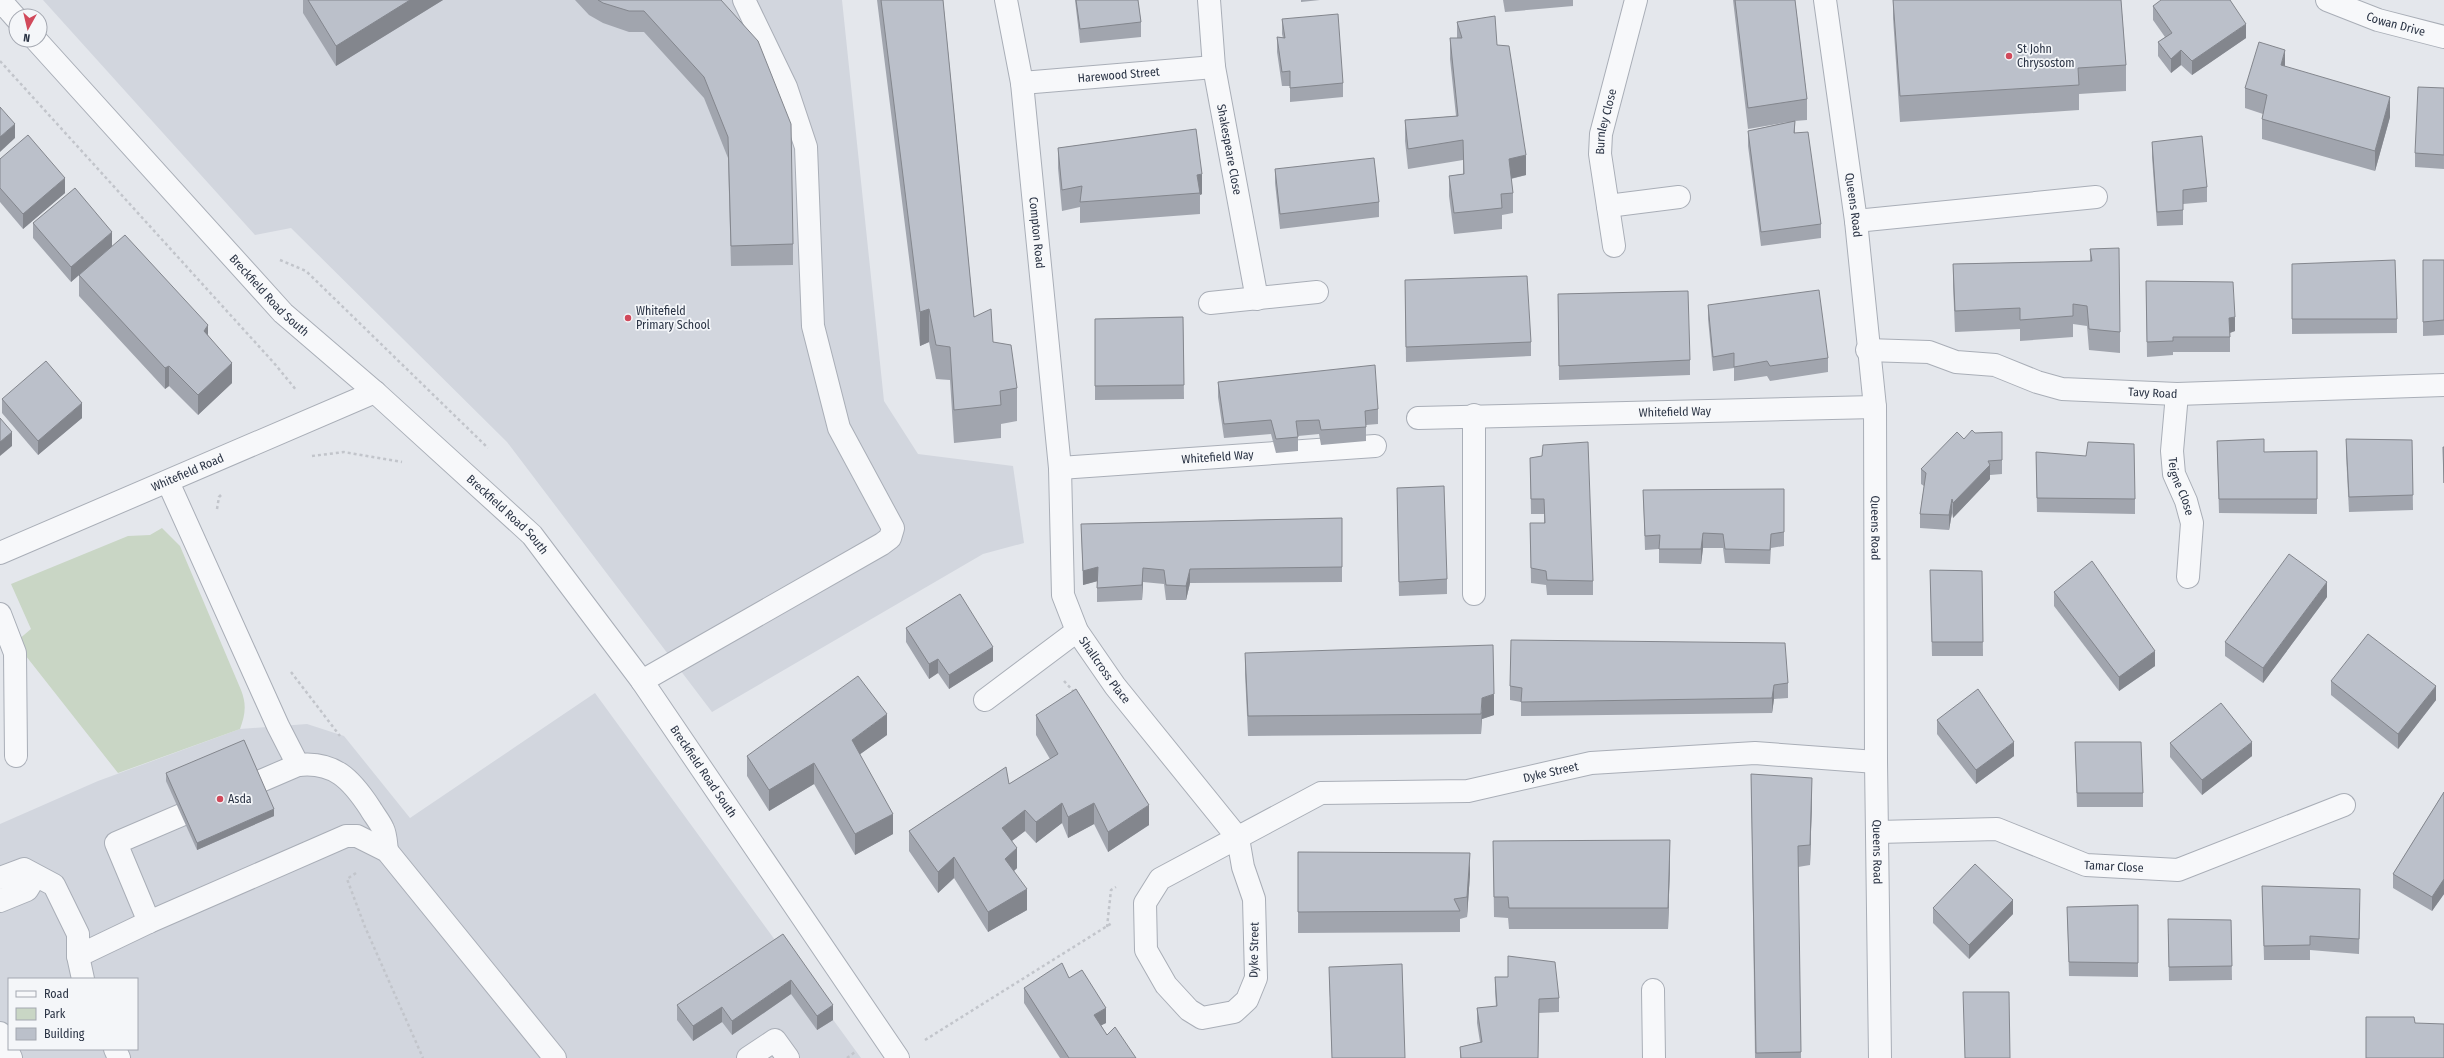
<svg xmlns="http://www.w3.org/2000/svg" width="2444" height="1058" viewBox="0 0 2444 1058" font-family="'Fira Sans Condensed',sans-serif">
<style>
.built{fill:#d2d6de;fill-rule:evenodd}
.green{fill:#c9d6c5}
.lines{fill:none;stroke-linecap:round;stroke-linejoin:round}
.service-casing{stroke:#a9aeb7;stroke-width:24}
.minor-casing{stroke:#a9aeb7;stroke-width:24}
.tertiary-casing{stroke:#a9aeb7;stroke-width:24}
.path{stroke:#c2c5cb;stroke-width:2.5;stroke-dasharray:3 3;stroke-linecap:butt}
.service{stroke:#f7f8fa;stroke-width:22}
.minor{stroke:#f7f8fa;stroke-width:22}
.tertiary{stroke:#f7f8fa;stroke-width:22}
.wall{fill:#a1a5ae}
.shaded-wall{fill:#83868d}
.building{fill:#bbc0ca;stroke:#83868d}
.poi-dot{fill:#d1495b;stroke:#f4f6f9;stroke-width:1.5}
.labels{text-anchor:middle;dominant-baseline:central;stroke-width:3.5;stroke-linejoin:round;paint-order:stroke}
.street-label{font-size:12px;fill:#2b3445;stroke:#f4f6f9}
.poi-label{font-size:12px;fill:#2b3445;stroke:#f4f6f9;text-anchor:start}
</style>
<rect width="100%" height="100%" fill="#e4e7ec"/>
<!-- built -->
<g class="built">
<path d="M43 0H842L884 401 918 454 1013 466 1024 543 983 554 712 712 507 442 291 228 255 235Z"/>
<path d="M595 693 861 1058H0V824L98 781 240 729 307 724 344 736 410 818ZM9 979H137V1049H9Z"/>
</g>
<!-- green -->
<path class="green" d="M162 528 180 546 241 690C247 705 245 715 240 729L118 773 22 651 18 640 31 629 11 584 128 536 150 535Z"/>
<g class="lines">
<!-- service casing -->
<g class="service-casing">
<g id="service">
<path d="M1856 221 2096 197"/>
<path d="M168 482 278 726 298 765"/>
<path d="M0 614 15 653 16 756"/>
<path d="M642 681 882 544 890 538 893 528 839 428 813 326 806 147 786 87 744 0"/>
<path d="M985 700 1077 631"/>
<path d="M0 878 24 869 54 885 78 934V956L83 979"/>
<path d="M0 901 27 890 35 877"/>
<path d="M149 922 116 843 298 765C334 761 351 779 370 808 374 815 380 822 383 829 386 835 386 844 387 851"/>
<path d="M78 956 149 922 346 836H357L387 851 555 1058"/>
<path d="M0 1033 11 1058"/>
<path d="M115 1049 119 1058"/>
<path d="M748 1058 775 1040 788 1058"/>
</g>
</g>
<!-- minor casing -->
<g class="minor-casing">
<g id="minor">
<path id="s1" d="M1006 0 1022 83 1060 468 1063 595 1077 631 1115 686 1238 838 1243 867 1254 899 1256 978 1247 1000 1234 1012 1202 1018 1189 1010 1166 985 1146 950 1145 903 1160 879 1321 793 1468 791 1591 763 1755 753 1876 762"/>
<path id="s2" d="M1209 0 1214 67 1257 299"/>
<path id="s3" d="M1825 0 1856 221 1875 407 1876 762 1880 1058"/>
<path id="s4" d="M2327 0 2378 20 2444 37"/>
<path id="s5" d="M1022 83 1214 67"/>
<path d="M1608 206 1679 197"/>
<path id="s6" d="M1614 246 1600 154 1601 134 1636 0"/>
<path d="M1210 303 1317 292"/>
<path id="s7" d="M1867 350 1929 352 1956 362 1995 365 2037 382 2062 389 2177 394 2444 385"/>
<path id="s8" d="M2177 394 2172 451 2174 474 2186 501 2192 523 2188 577"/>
<path id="s9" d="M1418 418 1875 407"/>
<path id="s10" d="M1060 468 1375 446"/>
<path id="s11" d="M0 553 375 392"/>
<path d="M1474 594V415"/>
<path id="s12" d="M1878 832 1997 829 2086 865 2178 870 2344 805"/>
<path d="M1653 990 1654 1058"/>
</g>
</g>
<!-- tertiary casing -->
<g class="tertiary-casing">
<g id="tertiary">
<path d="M0 0 16 18"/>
<path id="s13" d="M36 40 283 313 375 392 532 535 642 681 898 1058"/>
</g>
</g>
<!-- path -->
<g class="path">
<path d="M0 61 274 363 297 391"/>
<path d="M280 260 306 271 488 448"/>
<path d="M312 456 344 452 402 462"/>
<path d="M217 509 219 497 221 495"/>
<path d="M291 672 340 736"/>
<path d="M1064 681 1075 693"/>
<path d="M356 873 347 879 365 927 423 1058"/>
<path d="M1107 927 1111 890 1116 887"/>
<path d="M925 1040 1112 923"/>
<path d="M847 1058 855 1052"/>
</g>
<!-- service -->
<use href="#service" class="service"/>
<!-- minor -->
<use href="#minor" class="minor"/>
<!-- tertiary -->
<use href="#tertiary" class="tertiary"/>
</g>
<!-- wall -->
<g class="wall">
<path d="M303 0H443L336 66 303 13Z"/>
<path d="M575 0H721L793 244V265L731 266 728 158 704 98 644 32H629L603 23 589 15Z"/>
<path d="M877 0H943L974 317 993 342 1017 388V421L1001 424V438L954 443 950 380 936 379 929 342 920 346Z"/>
<path d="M1075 0H1138L1141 22V37L1080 43Z"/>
<path d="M1301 0H1320L1301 2Z"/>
<path d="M1503 0H1573V6L1505 12Z"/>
<path d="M1733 0H1795L1807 99V120L1795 121V133L1821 224V238L1761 246 1748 146V131L1788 122 1748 129Z"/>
<path d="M1893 0H2121L2126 65V91L2079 94V110L1900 122 1893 18Z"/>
<path d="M2153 6 2246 38 2192 75 2181 65 2171 73 2158 56V42L2165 37 2153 20Z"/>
<path d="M1282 19 1343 83V97L1290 102V86H1282L1277 52V37L1283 38 1282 34Z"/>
<path d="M1457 22 1497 45 1526 175 1511 179 1513 193V213L1502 215V229L1454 234 1449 196V176L1463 174V160L1408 169 1405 141V120L1456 116 1450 59V38H1457Z"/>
<path d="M2285 66 2390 117 2375 171 2262 139V119L2263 114 2245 108V88Z"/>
<path d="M2444 88V169L2415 167V153Z"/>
<path d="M1196 129 1202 194 1200 195V214L1080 223V207L1062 211 1058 168V148Z"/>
<path d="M2152 142 2207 187V202L2183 204V225L2157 226 2152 157Z"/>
<path d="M0 159 65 193 23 229 0 202Z"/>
<path d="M1275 169 1379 202V217L1280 229 1275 183Z"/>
<path d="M33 223 112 246 208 335 232 383 198 415 169 386 165 389 79 296V275L95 261 71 282 33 238Z"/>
<path d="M2090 249 2120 332V353L2089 350 2087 326 2073 324V337L2020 341V329L1955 332 1953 285V264L2090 261Z"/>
<path d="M2423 260H2444V335L2423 336Z"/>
<path d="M2292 264 2397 319V333L2292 334Z"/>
<path d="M1405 280 1531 342V356L1406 362Z"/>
<path d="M2146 281 2235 331 2230 333V352H2173V355L2147 357Z"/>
<path d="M1558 294 1690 360V375L1559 380Z"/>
<path d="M1708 305 1828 358V372L1770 381 1767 376 1734 381V368L1713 371 1708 319Z"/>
<path d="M1183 317 1184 399 1095 400V319Z"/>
<path d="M1218 382 1378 409V424L1366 425V441L1321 445 1319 434 1298 436V451L1276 453 1271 434 1224 438 1218 397Z"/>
<path d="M2 399 82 418 38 455 2 413Z"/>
<path d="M1964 439 2002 460V474L1990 475V479L1953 518 1952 513 1949 530 1920 528V514L1924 486 1921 484V469Z"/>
<path d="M2346 439 2412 440 2413 510 2349 512 2346 454Z"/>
<path d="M2217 441 2264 452 2317 451V514L2219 513Z"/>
<path d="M2036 452 2135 499V514L2037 512Z"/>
<path d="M1530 458 1593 581V595H1547L1546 585 1531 583 1530 523H1544V514H1531Z"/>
<path d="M1397 488 1447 579V594L1399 596Z"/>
<path d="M1643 490 1784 532V546L1771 548 1770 564 1725 563 1723 548H1703L1701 564 1659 563V549L1645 550Z"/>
<path d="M1342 518V582L1190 583 1186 600H1166L1164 584 1143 582 1142 600 1097 602V581L1083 585 1081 524Z"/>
<path d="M1930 570 1982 571 1983 656H1932Z"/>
<path d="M2054 592 2155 666 2119 691 2054 606Z"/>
<path d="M2327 597 2263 683 2225 656V642Z"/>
<path d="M906 628 993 661 949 689 938 673 929 679 906 642Z"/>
<path d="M1245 653 1494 715 1482 719 1481 734 1248 736 1245 674Z"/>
<path d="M2331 681 2436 700 2398 749 2331 695Z"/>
<path d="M1788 683V698L1774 699 1772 713 1521 716V702L1510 700V686Z"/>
<path d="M1036 715 1149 825 1108 852 1094 824 1068 838 1062 823 1036 843 1025 831 1012 841 1017 868 1014 871 1027 910 988 932 954 878 938 893 909 851V831L1009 784 1050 759 1036 735Z"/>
<path d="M1937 720 2014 756 1976 784 1937 734Z"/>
<path d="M887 735 860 754 893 834 855 855 814 784 769 811 747 776V756Z"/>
<path d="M2075 742 2143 793V807H2077Z"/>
<path d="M2170 743 2252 756 2202 795 2170 757Z"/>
<path d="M166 773 274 816 197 850 166 781Z"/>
<path d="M1751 774 1812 799 1810 865 1798 867 1801 1058H1755Z"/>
<path d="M2444 792V894L2432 911 2393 888V874Z"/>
<path d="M1493 841 1670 861 1668 929H1509L1508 918 1494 917Z"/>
<path d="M1298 852 1470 874 1467 917 1460 919V932L1298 933Z"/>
<path d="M2262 886 2360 903 2359 954 2310 950V960H2264Z"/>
<path d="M2138 905V977L2069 976 2067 907Z"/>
<path d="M1933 908 2013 914 1969 959 1933 923Z"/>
<path d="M2231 920 2232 980 2169 981 2168 934Z"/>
<path d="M783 934 833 1020 817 1030 791 994 732 1035 722 1022 693 1041 677 1020V1005Z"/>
<path d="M1329 967 1405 1058H1332Z"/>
<path d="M1495 977 1559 998V1012L1539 1013 1538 1058H1460V1047L1480 1042 1477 1023V1008L1496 1007 1495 991Z"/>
<path d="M1069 978 1106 1023 1101 1025 1107 1035 1136 1058H1060L1024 1003V988Z"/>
</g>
<!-- shaded-wall -->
<g class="shaded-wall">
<path d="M410 0H443L336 66V46Z"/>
<path d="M2246 24V38L2192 75V61Z"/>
<path d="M2181 50V65L2171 73V59Z"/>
<path d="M2285 50V70L2281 65Z"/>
<path d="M2390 97V117L2375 171V151Z"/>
<path d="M15 124V138L0 152V137Z"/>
<path d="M1526 155V175L1509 179V159Z"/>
<path d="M1202 174V194L1200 195 1197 175Z"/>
<path d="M65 178V193L23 229V214Z"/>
<path d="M112 232V246L71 282V267Z"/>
<path d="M929 309V342L920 346V312Z"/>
<path d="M2235 317V331L2229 333V318Z"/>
<path d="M208 325V345L204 331Z"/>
<path d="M232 363V383L198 415V395Z"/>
<path d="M169 366V386L165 389V368Z"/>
<path d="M82 403V418L38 455V441Z"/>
<path d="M12 432V446L0 456V442Z"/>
<path d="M1990 465V479L1953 518V503Z"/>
<path d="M1952 499V513L1949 530V515Z"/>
<path d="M1703 533V548L1701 564V549Z"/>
<path d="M1098 567V581L1083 585V571Z"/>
<path d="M1143 568V582L1142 600V585Z"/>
<path d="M1190 569V583L1186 600V586Z"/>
<path d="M2327 582V597L2263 683V668Z"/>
<path d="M993 647V661L949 689V675Z"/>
<path d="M2155 651V666L2119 691V677Z"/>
<path d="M938 659V673L929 679V664Z"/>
<path d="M1774 685V699L1772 713V698Z"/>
<path d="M2436 686V700L2398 749V734Z"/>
<path d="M1494 694V715L1482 719 1481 734 1482 698Z"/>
<path d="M887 714V735L852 760V740Z"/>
<path d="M2014 742V756L1976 784V770Z"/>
<path d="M2252 742V756L2202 795V780Z"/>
<path d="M814 763V784L769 811V790Z"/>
<path d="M1812 778V799L1810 865V845Z"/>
<path d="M1062 803V823L1036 843V822Z"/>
<path d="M1094 803V824L1068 838V817Z"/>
<path d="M1149 805V825L1108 852V832Z"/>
<path d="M274 809V816L197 850V843Z"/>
<path d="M1025 810V831L1002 848V828Z"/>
<path d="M893 814V834L855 855V834Z"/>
<path d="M1670 840V861L1668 929V908Z"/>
<path d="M1017 848V868L1005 879V859Z"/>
<path d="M1470 853V874L1467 917V897Z"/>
<path d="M954 857V878L938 893V872Z"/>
<path d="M2444 879V894L2432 911V897Z"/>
<path d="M1027 889V910L988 932V912Z"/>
<path d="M2013 900V914L1969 959V945Z"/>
<path d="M791 980V994L732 1035V1021Z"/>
<path d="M833 1005V1020L817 1030V1016Z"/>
<path d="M722 1007V1022L693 1041V1026Z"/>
<path d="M1106 1008V1023L1094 1029V1015Z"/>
</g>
<!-- building -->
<g class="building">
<path d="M308 0H410L336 46Z"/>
<path d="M598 0H721L758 41 791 124 793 244 731 246 728 137 704 77 644 11H629L603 3Z"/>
<path d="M881 0H943L974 317 991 309 993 342 1011 345 1017 388 1000 391 1001 405 954 410 950 347 936 345 929 309 920 312Z"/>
<path d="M1076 0H1138L1141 22 1080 29Z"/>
<path d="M1735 0H1795L1807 99 1748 108Z"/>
<path d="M1893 0H2121L2126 65 2078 68 2079 85 1900 96Z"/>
<path d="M2161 0H2230L2246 24 2192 61 2181 50 2171 59 2158 42 2172 33 2153 6Z"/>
<path d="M1338 14 1343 83 1290 88V71L1282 72 1277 37 1285 38 1282 19Z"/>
<path d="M1495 16 1497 45 1509 46 1526 155 1509 159 1513 193 1501 194 1502 208 1454 213 1449 176 1464 174 1463 140 1408 149 1405 120 1458 116 1450 38H1462L1457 22Z"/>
<path d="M2259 42 2285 50 2281 65 2390 97 2375 151 2262 119 2267 95 2245 88Z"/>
<path d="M2418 87 2444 88V155L2415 153Z"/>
<path d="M0 107 15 124 0 137Z"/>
<path d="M1795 121 1794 133 1808 132 1821 224 1761 232 1748 131Z"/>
<path d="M1196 129 1202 174 1197 175 1200 193 1080 202 1082 186 1062 190 1058 148Z"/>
<path d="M28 135 65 178 23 214 0 188V159Z"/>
<path d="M2202 136 2207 187 2183 190V210L2157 212 2152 142Z"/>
<path d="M1374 158 1379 202 1280 214 1275 169Z"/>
<path d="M75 188 112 232 71 267 33 223Z"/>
<path d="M125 235 208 325 204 331 232 363 198 395 169 366 165 368 79 275Z"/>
<path d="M2119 248 2120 332 2089 329 2087 306 2073 304V316L2020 320V308L1955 311 1953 264 2092 261 2090 249Z"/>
<path d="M2395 260 2397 319H2292V264Z"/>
<path d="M2423 260H2444V320L2423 322Z"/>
<path d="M1527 276 1531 342 1406 347 1405 280Z"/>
<path d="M2146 281 2233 282 2235 317 2229 318 2230 337H2173V341L2147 342Z"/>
<path d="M1819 290 1828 358 1770 366 1767 361 1734 367V353L1713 357 1708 305Z"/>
<path d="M1688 291 1690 360 1559 366 1558 294Z"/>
<path d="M1183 317 1184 385 1095 386V319Z"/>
<path d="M46 361 82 403 38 441 2 399Z"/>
<path d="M1375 365 1378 409 1365 411 1366 427 1321 430 1319 420 1296 421 1298 437 1276 439 1271 420 1224 424 1218 382Z"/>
<path d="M0 418 12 432 0 442Z"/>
<path d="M1972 430 1975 433 2002 432V460L1988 461 1990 465 1953 503 1952 499 1949 515 1920 514 1926 473 1921 469 1957 432 1964 439Z"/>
<path d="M2264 439V452L2317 451V499H2219L2217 441Z"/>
<path d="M2346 439 2412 440 2413 495 2349 497Z"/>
<path d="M1588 442 1593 581 1547 580 1546 571 1531 568 1530 523H1545L1544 499H1531L1530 458 1542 456 1543 445Z"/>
<path d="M2088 442 2134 444 2135 499 2037 498 2036 452 2086 456Z"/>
<path d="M2443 447H2444V483Z"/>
<path d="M1444 486 1447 579 1399 582 1397 488Z"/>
<path d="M1784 489V532L1771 534 1770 550 1725 549 1723 534 1703 533 1701 549H1659L1660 535 1645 536 1643 490Z"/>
<path d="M1342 518V567L1190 569 1186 586 1166 585 1164 570 1143 568 1142 585 1097 588 1098 567 1083 571 1081 524Z"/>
<path d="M2289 554 2327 582 2263 668 2225 642Z"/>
<path d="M2092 561 2155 651 2119 677 2054 592Z"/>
<path d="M1930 570 1982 571 1983 642H1932Z"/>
<path d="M960 594 993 647 949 675 938 659 929 664 906 628Z"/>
<path d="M2368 634 2436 686 2398 734 2331 681Z"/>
<path d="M1511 640 1785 643 1788 683 1774 685 1772 698 1521 702 1522 688 1510 686Z"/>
<path d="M1493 645 1494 694 1482 698 1481 714 1248 716 1245 653Z"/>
<path d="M858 676 887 714 852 740 893 814 855 834 814 763 769 790 747 756Z"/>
<path d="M1076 689 1149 805 1108 832 1094 803 1068 817 1062 803 1036 822 1025 810 1002 828 1017 848 1005 859 1027 889 988 912 954 857 938 872 909 831 1006 767 1009 784 1058 754 1036 715Z"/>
<path d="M1978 689 2014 742 1976 770 1937 720Z"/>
<path d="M2221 703 2252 742 2202 780 2170 743Z"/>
<path d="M244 740 274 809 197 843 166 773Z"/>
<path d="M2075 742H2141L2143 793H2077Z"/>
<path d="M1751 774 1812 778 1810 845 1798 846 1801 1052 1756 1053Z"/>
<path d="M2444 792V879L2432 897 2393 874Z"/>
<path d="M1670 840 1668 908H1509L1508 897H1494L1493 841Z"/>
<path d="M1298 852 1470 853 1467 897 1454 899 1460 911 1298 912Z"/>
<path d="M1975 864 2013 900 1969 945 1933 908Z"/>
<path d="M2262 886 2360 889 2359 939 2310 936V945L2264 946Z"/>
<path d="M2138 905V963L2069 962 2067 907Z"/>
<path d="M2168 919 2231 920 2232 966 2169 967Z"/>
<path d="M783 934 833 1005 817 1016 791 980 732 1021 722 1007 693 1026 677 1005Z"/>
<path d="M1508 956 1555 962 1559 998 1539 999 1538 1058H1461L1460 1047 1482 1042 1477 1008 1497 1006 1495 977H1508Z"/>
<path d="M1062 963 1069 978 1082 970 1106 1008 1094 1015 1107 1035 1115 1027 1136 1058H1069L1024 988Z"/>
<path d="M1402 964 1405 1058H1332L1329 967Z"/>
<path d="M1963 992H2009L2010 1058H1965Z"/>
<path d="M2366 1017H2414L2415 1023 2444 1024V1058H2366Z"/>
</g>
<!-- markers -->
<g class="poi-dot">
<circle cx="2009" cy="56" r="4"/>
<circle cx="628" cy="318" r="4"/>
<circle cx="220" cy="799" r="4"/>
</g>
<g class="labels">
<!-- street labels -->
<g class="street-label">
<text stroke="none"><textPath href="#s4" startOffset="73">Cowan Drive</textPath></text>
<text stroke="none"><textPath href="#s5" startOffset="97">Harewood Street</textPath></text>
<text stroke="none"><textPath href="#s6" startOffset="126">Burnley Close</textPath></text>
<text stroke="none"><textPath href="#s2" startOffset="151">Shakespeare Close</textPath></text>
<text stroke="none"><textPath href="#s3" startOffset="207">Queens Road</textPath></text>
<text stroke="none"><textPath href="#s1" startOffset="235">Compton Road</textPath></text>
<text stroke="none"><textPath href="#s13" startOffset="346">Breckfield Road South</textPath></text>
<text stroke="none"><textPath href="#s7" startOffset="292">Tavy Road</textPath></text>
<text stroke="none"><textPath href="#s9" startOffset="257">Whitefield Way</textPath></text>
<text stroke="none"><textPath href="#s10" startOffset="158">Whitefield Way</textPath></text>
<text stroke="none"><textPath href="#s11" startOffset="204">Whitefield Road</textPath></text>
<text stroke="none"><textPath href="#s8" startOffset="94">Teigne Close</textPath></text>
<text stroke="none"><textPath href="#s13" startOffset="670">Breckfield Road South</textPath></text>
<text stroke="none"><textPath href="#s3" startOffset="531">Queens Road</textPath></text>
<text stroke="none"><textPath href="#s1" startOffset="685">Shallcross Place</textPath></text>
<text stroke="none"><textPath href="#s13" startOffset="994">Breckfield Road South</textPath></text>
<text stroke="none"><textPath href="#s1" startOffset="1695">Dyke Street</textPath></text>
<text stroke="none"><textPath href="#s3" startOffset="855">Queens Road</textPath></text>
<text stroke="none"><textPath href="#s12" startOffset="243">Tamar Close</textPath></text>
<text transform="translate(1254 950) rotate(-89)">Dyke Street</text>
</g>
<!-- poi labels -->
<g class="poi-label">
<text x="2017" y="49">St John<tspan x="2017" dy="14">Chrysostom</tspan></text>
<text x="636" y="311">Whitefield<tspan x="636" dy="14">Primary School</tspan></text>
<text x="228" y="799">Asda</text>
</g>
</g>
<!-- legend -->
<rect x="8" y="978" width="130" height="72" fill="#f4f6f9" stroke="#a4a8b1"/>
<rect x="16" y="991" width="20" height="6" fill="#f7f8fa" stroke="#a4a8b1"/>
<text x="44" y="998" font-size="12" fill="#2b3445">Road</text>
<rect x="16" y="1008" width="20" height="12" fill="#c9d6c5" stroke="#a4a8b1"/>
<text x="44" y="1018" font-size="12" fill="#2b3445">Park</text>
<rect x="16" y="1028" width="20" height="12" fill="#bbc0ca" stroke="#a4a8b1"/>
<text x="44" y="1038" font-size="12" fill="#2b3445">Building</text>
<!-- north arrow -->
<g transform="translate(28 28) rotate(188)"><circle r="19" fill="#f4f6f9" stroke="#a4a8b1"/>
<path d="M0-3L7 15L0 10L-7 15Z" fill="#d1495b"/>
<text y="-6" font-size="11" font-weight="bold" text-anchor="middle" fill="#2b3445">N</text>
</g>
</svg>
